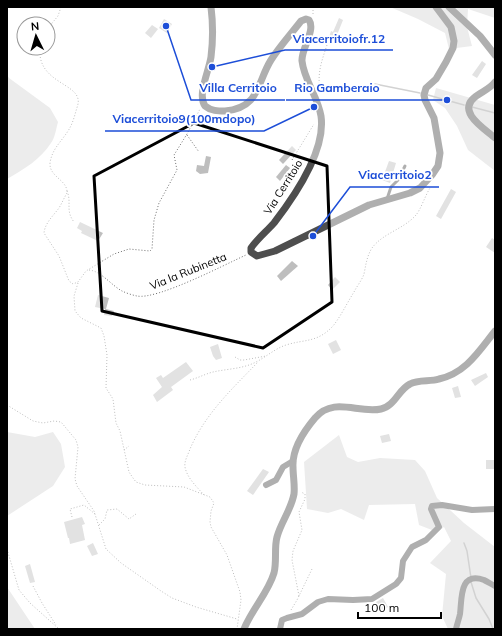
<svg xmlns="http://www.w3.org/2000/svg" width="502" height="636" viewBox="0 0 502 636" font-family="Mulish,sans-serif">
<style>
.green{fill:#d5d5d5}
.lines{fill:none;stroke-linecap:round;stroke-linejoin:round}
.stream{stroke:#9c9c9c;stroke-width:1.5}
.building{fill:#bebebe}
.path{stroke:#707070;stroke-width:1;stroke-dasharray:1 2;stroke-linecap:butt}
.service{stroke:#4e4e4e;stroke-width:3}
.minor{stroke:#4e4e4e;stroke-width:6}
.tertiary{stroke:#4e4e4e;stroke-width:7}
.marked{fill:none;stroke:#000;stroke-width:3;stroke-linejoin:round}
.labels{text-anchor:middle;dominant-baseline:central;stroke-width:3.5;stroke-linejoin:round;paint-order:stroke}
.street-label{font-size:11px;fill:#000;stroke:#fff}
.leader{fill:none;stroke:#1d4ed8;stroke-width:1.5}
.callout-dot{fill:#1d4ed8;stroke:#fff;stroke-width:1.5}
.callout-label{font-size:12px;text-anchor:middle;font-weight:bold;fill:#1d4ed8;stroke:#fff;stroke-width:3.5;stroke-linejoin:round;paint-order:stroke}
</style>
<rect width="100%" height="100%" fill="#fff"/>
<!-- green -->
<g class="green">
<path d="M390 7H495V18L468 9 467 27 472 46 449 49 445 33 418 19Z"/>
<path d="M7 75 9 78 50 108 58 122C56 129 55 138 51 143 41 159 23 170 7 179Z"/>
<path d="M436 88 495 105V171L468 150 457 126 445 108 433 100Z"/>
<path d="M7 432 35 437 53 432 61 444 65 467 53 486 7 516Z"/>
<path d="M339 435 347 457 358 462 380 458 415 460 425 471 437 498 464 523 495 547V629H448L442 616 446 574 430 563 451 541 444 527 437 532 419 525 415 504 369 505 364 520 341 509 328 513 307 509 304 462Z"/>
<path d="M7 587 35 629H7Z"/>
</g>
<g class="lines">
<!-- stream -->
<g class="stream">
<path d="M375 84 420 93"/>
<path d="M428 95 464 105"/>
<path d="M472 107 495 113"/>
<path d="M464 543 467 551 471 578"/>
<path d="M471 582 476 598 489 619 493 629"/>
</g>
</g>
<!-- building -->
<g class="building">
<path d="M339 18 343 20 335 40 329 37 331 31 333 32Z"/>
<path d="M164 19 172 24 167 33 159 28Z"/>
<path d="M152 25 158 29 151 38 145 33Z"/>
<path d="M482 61 486 64 477 78 472 75Z"/>
<path d="M292 146 296 150 283 164 279 160Z"/>
<path d="M206 156 211 157 208 173 200 174 196 171 197 165 204 166Z"/>
<path d="M389 161 396 163 390 183 382 180Z"/>
<path d="M286 165 290 168 280 181 276 177Z"/>
<path d="M451 189 456 192 441 219 436 216Z"/>
<path d="M80 222 103 233 98 241 81 233 82 231 77 228Z"/>
<path d="M492 238 495 240V253L486 247Z"/>
<path d="M292 261 298 266 281 281 277 276Z"/>
<path d="M335 277 340 282 332 290 328 285Z"/>
<path d="M98 295 109 298 106 309 114 311 112 316 104 315 105 309 95 307Z"/>
<path d="M336 340 341 350 333 354 328 344Z"/>
<path d="M218 344 222 358 216 360 213 356 210 347Z"/>
<path d="M186 362 193 371 171 387 173 390 157 402 153 395 162 387 156 378 161 375 163 378Z"/>
<path d="M486 373 488 377 475 386 471 380Z"/>
<path d="M458 386 461 397 455 398 452 388Z"/>
<path d="M389 434 391 441 382 443 380 436Z"/>
<rect x="486" y="460" width="9" height="9"/>
<path d="M263 469 269 472 253 495 247 491Z"/>
<path d="M82 517 85 524 82 525 85 540 70 544 69 538H68L64 522Z"/>
<path d="M93 543 98 554 92 556 87 546Z"/>
<path d="M30 564 35 582 30 583 25 566Z"/>
<path d="M383 598 388 607 381 611 376 602Z"/>
</g>
<g class="lines">
<!-- path -->
<g class="path">
<path d="M313 7V14"/>
<path d="M48 28 58 16 61 7"/>
<path d="M40 48C37 81 75 83 78 99 79 103 77 107 76 111 74 118 72 125 68 131 61 142 52 149 50 163 49 177 68 180 67 193 64 198 62 203 59 208 53 216 45 223 44 233L59 256 69 281 73 284 78 282 86 271 114 254 129 249 150 251 152 249 154 220 159 203 177 170 174 155 187 134 200 109"/>
<path d="M320 90C317 73 322 60 327 45"/>
<path d="M187 135 199 152"/>
<path d="M292 160 314 124"/>
<path d="M67 191C72 203 65 210 74 222"/>
<path d="M89 270C101 271 111 285 122 291 126 293 132 295 137 296 157 300 224 265 246 255"/>
<path d="M78 283 74 296 75 311 81 318 101 328 104 336 107 355 106 388 113 399 116 423 120 431 129 472 133 478 136 482 145 485 184 487 210 497 214 503 211 511 210 522 211 527 227 555 240 592 241 600 237 629"/>
<path d="M235 357 240 360H244L266 356"/>
<path d="M190 380C198 378 205 374 213 372 226 369 241 369 254 363 265 358 274 349 286 345 305 339 317 343 333 326 341 316 347 303 354 292 357 286 362 280 364 274 366 264 367 256 372 248 383 233 404 229 416 215 421 209 425 196 430 188"/>
<path d="M7 405 33 421 43 423 54 421 61 422 76 440 78 447 75 479 77 486 94 511 106 549 121 563 161 591 172 598 196 607 237 619"/>
<path d="M124 450 129 446"/>
<path d="M204 495C197 487 187 478 185 467 184 461 188 455 190 449 205 414 232 389 258 362"/>
<path d="M72 517 70 509 84 505 95 514"/>
<path d="M99 525 105 519 107 510 117 509 129 519 136 514"/>
<path d="M7 549 19 590 30 603 59 629"/>
<path d="M33 586 42 603 56 625"/>
<path d="M299 596 292 560 293 551 302 530 299 512 305 499V494L301 492"/>
<path d="M291 610 297 600 312 569"/>
</g>
<!-- service -->
<path class="service" d="M387 199 391 187 398 180 405 166"/>
<!-- minor -->
<g class="minor">
<path d="M266 485 276 480 283 467 293 461"/>
<path d="M280 629 282 620 287 618 302 614 318 602 328 599 353 600 372 599 396 584 401 578 403 561 412 547 426 540 439 527 431 509 432 506 442 505 472 510 495 509"/>
<path d="M456 629C457 624 459 619 460 614 462 599 459 571 484 580 488 582 491 584 495 586"/>
</g>
<!-- tertiary -->
<g class="tertiary">
<path d="M211 7C213 23 213 41 211 57 209 71 197 95 205 106 211 111 218 111 225 111 260 108 257 82 271 60 280 46 291 34 301 21L306 19 309 20C316 30 301 49 302 61 304 80 318 97 321 116 326 150 294 197 274 223 267 231 258 238 251 248V252L257 256 275 251 369 205 410 193 420 188 432 175 438 166 440 153 434 118 425 100 424 95 426 88 436 79 446 62 453 48 454 41 451 27 436 7"/>
<path d="M449 7 480 36 495 55"/>
<path d="M495 82C490 89 481 92 475 97 456 112 485 129 495 138"/>
<path d="M244 629C252 609 268 593 274 573 277 561 274 548 277 537 281 522 291 510 294 494 295 485 293 476 293 467 292 450 304 431 315 418 334 396 358 414 381 409 395 406 398 390 410 384 419 379 430 382 439 379 466 373 479 351 495 331"/>
</g>
</g>
<!-- marked area -->
<path d="M0 0H502V636H0ZM194 123 327 166 332 302 263 348 102 311 94 176Z" fill="#fff" fill-opacity=".55" fill-rule="evenodd"/>
<path class="marked" d="M194 123 327 166 332 302 263 348 102 311 94 176Z"/>
<g class="labels">
<!-- street labels -->
<g class="street-label">
<text transform="translate(283 187) rotate(-58)">Via Cerritoio</text>
<text transform="translate(188 271) rotate(-22)">Via la Rubinetta</text>
</g>
</g>
<!-- callouts -->
<path class="leader" d="M212 67L285 50H393M447 100L388 100H286M166 26L191 100H285M314 107L264 131H105M313 236L350 187H439"/>
<g class="callout-dot">
<circle cx="212" cy="67" r="4"/>
<circle cx="447" cy="100" r="4"/>
<circle cx="166" cy="26" r="4"/>
<circle cx="314" cy="107" r="4"/>
<circle cx="313" cy="236" r="4"/>
</g>
<g class="callout-label">
<text x="339" y="43">Viacerritoiofr.12</text>
<text x="337" y="92">Rio Gamberaio</text>
<text x="238" y="92">Villa Cerritoio</text>
<text x="184" y="123">Viacerritoio9(100mdopo)</text>
<text x="395" y="179">Viacerritoio2</text>
</g>
<!-- border -->
<rect width="502" height="636" fill="none" stroke="#000000" stroke-width="16"/>
<!-- north arrow -->
<g transform="translate(36 36) rotate(355)"><circle r="19" fill="#ffffff" stroke="#999999"/>
<path d="M0-3L7 15L0 10L-7 15Z" fill="#000000"/>
<text y="-6" font-size="11" font-weight="bold" text-anchor="middle" fill="#000000">N</text>
</g>
<!-- scale -->
<path d="M358 612v6h83v-6" fill="none" stroke="#000000" stroke-width="2"/>
<text x="364" y="612" font-size="12" fill="#000000" stroke="#ffffff" stroke-width="3" paint-order="stroke">100 m</text>
</svg>
